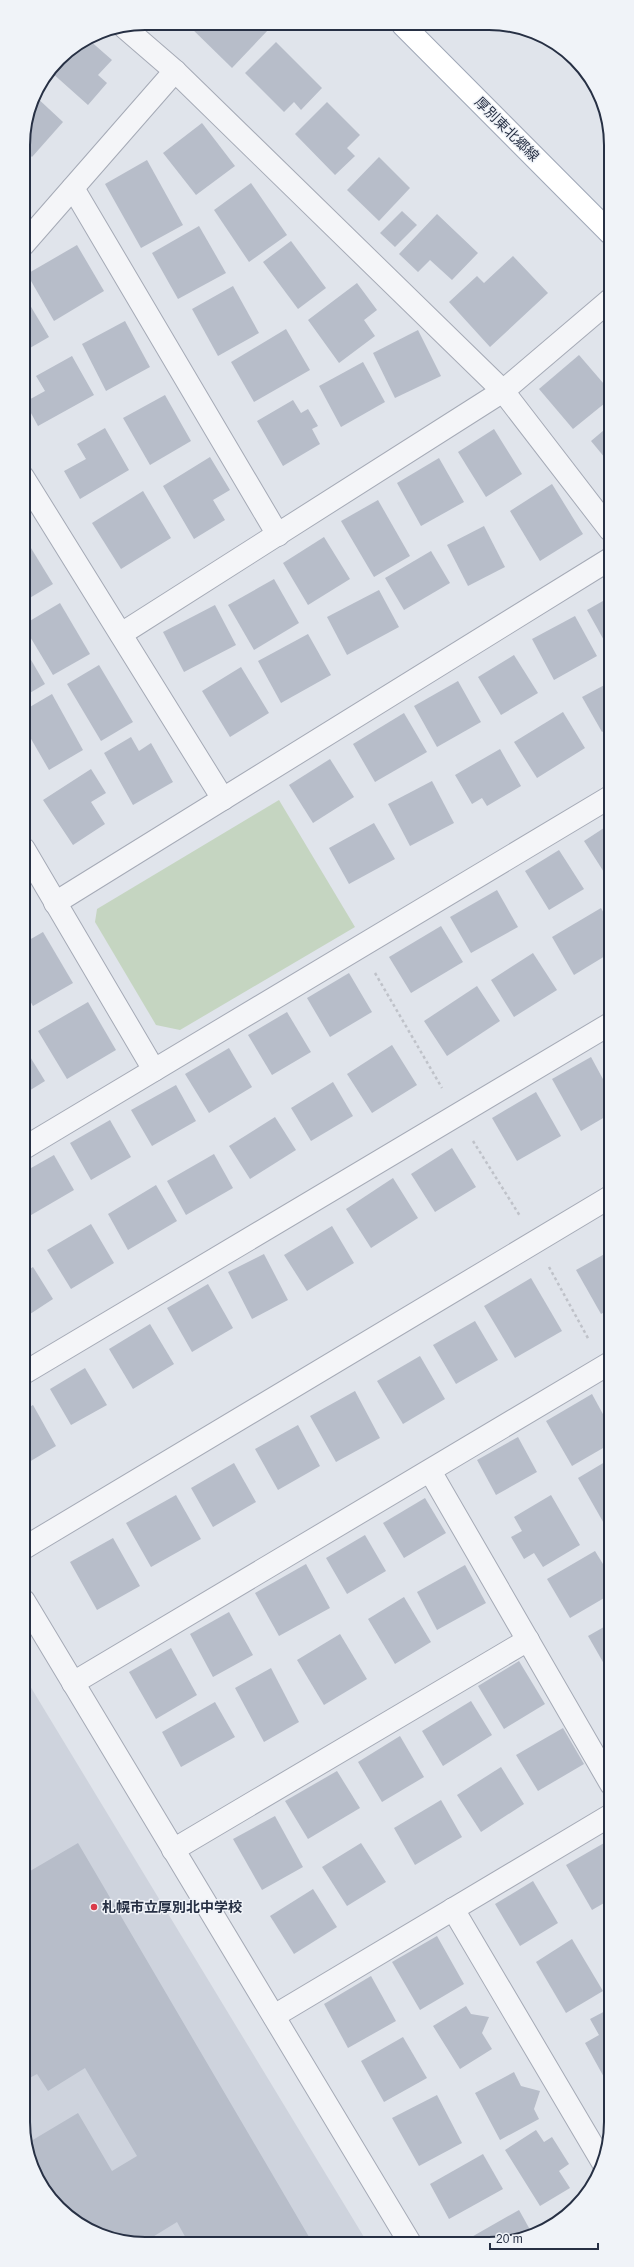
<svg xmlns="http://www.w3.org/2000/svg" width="634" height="2267" viewBox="0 0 634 2267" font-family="Helvetica,'Noto Sans JP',sans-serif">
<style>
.built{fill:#ced3dd}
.green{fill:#c5d5c1}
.building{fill:#b7bdc9}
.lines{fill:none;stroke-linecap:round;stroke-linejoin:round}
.street-casing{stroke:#a5aab6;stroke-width:24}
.primary-casing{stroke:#9fa7b7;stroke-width:24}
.path{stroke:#bfc2c9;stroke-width:2.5;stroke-dasharray:3 3;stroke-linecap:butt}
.street{stroke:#f4f5f8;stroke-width:22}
.primary{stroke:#fff;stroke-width:22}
.poi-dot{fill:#da3b4b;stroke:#f0f3f8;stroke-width:1.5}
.labels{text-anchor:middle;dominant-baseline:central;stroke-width:3;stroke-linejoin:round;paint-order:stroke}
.street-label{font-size:14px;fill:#273044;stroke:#f0f3f8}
.poi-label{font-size:14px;font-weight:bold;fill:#273044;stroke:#f0f3f8;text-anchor:start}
.rim{fill:none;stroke:#273044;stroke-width:2}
</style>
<rect width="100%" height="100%" fill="#e0e4eb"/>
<!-- built -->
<path class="built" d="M24 1676 367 2242H121L35 2176 24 2138Z"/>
<!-- green -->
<path class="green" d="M279 800 355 927 180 1030 156 1025 95 922 97 909Z"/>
<!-- building -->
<g class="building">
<path d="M186 23 263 24 269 29 232 68Z"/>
<path d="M88 39 112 60 98 75 107 83 88 105 51 72 69 52Z"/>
<path d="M276 42 322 88 301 110 294 102 284 112 245 73Z"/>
<path d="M34 95 63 122 32 157 23 149V137Z"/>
<path d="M327 102 360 135 347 148 355 156 335 175 295 134Z"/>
<path d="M202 123 235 166 196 195 163 153Z"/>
<path d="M379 157 410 188 379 221 347 190Z"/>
<path d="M147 160 183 225 141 248 105 184Z"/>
<path d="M251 183 287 235 249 262 214 210Z"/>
<path d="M402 211 417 225 395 247 380 233Z"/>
<path d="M437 214 478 253 452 280 430 260 418 272 399 254Z"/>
<path d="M199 226 226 273 178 299 152 253Z"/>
<path d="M291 241 326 288 298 309 263 262Z"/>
<path d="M77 245 104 291 54 321 27 274Z"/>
<path d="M513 256 548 293 490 347 449 302 477 276 484 283Z"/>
<path d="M357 283 377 310 364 320 375 336 339 363 308 320Z"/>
<path d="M233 286 259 333 218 356 192 309Z"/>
<path d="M24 295 49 337 23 352V296Z"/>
<path d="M125 321 150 367 106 391 82 344Z"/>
<path d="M286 329 310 370 254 402 231 362Z"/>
<path d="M418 330 441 376 395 398 373 353Z"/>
<path d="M579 355 610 391V399L573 429 539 389Z"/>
<path d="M72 356 94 395 38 426 25 402 45 391 36 376Z"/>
<path d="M363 362 385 402 341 427 319 386Z"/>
<path d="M165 395 191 441 150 465 123 418Z"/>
<path d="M293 400 301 413 308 409 318 426 312 429 320 444 283 466 257 421Z"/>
<path d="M610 425V464L591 441Z"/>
<path d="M105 428 129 470 80 499 64 471 86 459 77 444Z"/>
<path d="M494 429 522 474 486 497 458 452Z"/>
<path d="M210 457 230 490 213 500 225 520 194 539 163 486Z"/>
<path d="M439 458 464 502 421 526 397 483Z"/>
<path d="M552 484 583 534 540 561 510 511Z"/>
<path d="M143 491 171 538 121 569 92 523Z"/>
<path d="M378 500 410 556 374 577 341 521Z"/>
<path d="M484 526 505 567 468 586 447 545Z"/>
<path d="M23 535 53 584 23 602Z"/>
<path d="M324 537 350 579 308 605 283 563Z"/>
<path d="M431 551 450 583 404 610 385 578Z"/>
<path d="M274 579 299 623 254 650 228 605Z"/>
<path d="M379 590 399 627 347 655 327 617Z"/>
<path d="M610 597V651L587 610Z"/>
<path d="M60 603 90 654 53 675 23 625Z"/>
<path d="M215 605 236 645 184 672 163 632Z"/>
<path d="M575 616 597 656 554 680 532 639Z"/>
<path d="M308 634 331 675 281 703 258 661Z"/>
<path d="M23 646 45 684 23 697Z"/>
<path d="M514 655 538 693 501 715 478 677Z"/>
<path d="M99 665 133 722 101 741 67 684Z"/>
<path d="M241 667 269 713 230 737 202 691Z"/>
<path d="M458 681 481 722 437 747 414 706Z"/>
<path d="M610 682V727L602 732 582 697Z"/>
<path d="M52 694 83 750 49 770 23 725V711Z"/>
<path d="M563 712 585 748 537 778 514 742Z"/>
<path d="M404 713 427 752 375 782 353 744Z"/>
<path d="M131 737 139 751 151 743 173 782 133 805 104 753Z"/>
<path d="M500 749 521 786 487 806 482 798 472 804 455 775Z"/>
<path d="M330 759 354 797 313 823 289 785Z"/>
<path d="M91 769 106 793 91 802 105 824 73 845 43 800Z"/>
<path d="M432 781 454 823 410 846 388 804Z"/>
<path d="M374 823 395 859 349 884 329 848Z"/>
<path d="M610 824V879L609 880 584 841Z"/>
<path d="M559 850 584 889 549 910 525 871Z"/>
<path d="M497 890 518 927 471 953 450 917Z"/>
<path d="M24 908 28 916 24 919Z"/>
<path d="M601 908 610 924V953L574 975 552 937Z"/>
<path d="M441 926 463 962 411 993 389 957Z"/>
<path d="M43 932 73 983 33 1006 24 991V943Z"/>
<path d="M533 953 557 990 514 1017 491 980Z"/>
<path d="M349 973 372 1012 330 1037 307 998Z"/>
<path d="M477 986 500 1021 447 1056 424 1021Z"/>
<path d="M88 1002 116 1050 67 1079 38 1031Z"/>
<path d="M287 1012 311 1052 272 1075 248 1035Z"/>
<path d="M392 1045 417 1085 372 1113 347 1074Z"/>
<path d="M24 1047 45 1081 24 1094Z"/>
<path d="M229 1048 252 1087 209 1113 185 1074Z"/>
<path d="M591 1057 610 1092V1114L581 1131 552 1079Z"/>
<path d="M333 1082 353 1116 311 1141 291 1108Z"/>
<path d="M176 1085 196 1121 152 1146 131 1110Z"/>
<path d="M536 1092 561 1136 517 1161 492 1118Z"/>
<path d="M275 1117 296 1150 250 1179 229 1146Z"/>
<path d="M110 1120 131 1157 91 1180 70 1143Z"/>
<path d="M452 1148 476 1187 435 1212 411 1174Z"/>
<path d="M214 1154 233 1188 186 1215 167 1181Z"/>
<path d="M54 1155 74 1190 26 1218 24 1214V1172Z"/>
<path d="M393 1178 418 1218 371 1248 346 1209Z"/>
<path d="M156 1185 177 1221 128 1250 108 1214Z"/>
<path d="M91 1224 114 1263 71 1289 47 1250Z"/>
<path d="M332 1226 354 1263 307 1291 284 1255Z"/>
<path d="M610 1251V1309L601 1314 576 1270Z"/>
<path d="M264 1254 288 1300 252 1319 228 1272Z"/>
<path d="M33 1267 53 1299 24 1318V1273Z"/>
<path d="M531 1278 562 1331 515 1358 484 1306Z"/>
<path d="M208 1284 233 1328 192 1352 167 1308Z"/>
<path d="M475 1321 498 1360 456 1384 433 1345Z"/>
<path d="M150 1324 174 1364 133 1389 109 1349Z"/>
<path d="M420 1356 445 1399 403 1424 377 1381Z"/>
<path d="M85 1368 107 1405 71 1425 50 1389Z"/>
<path d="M355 1391 380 1438 336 1462 310 1416Z"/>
<path d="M592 1394 610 1427V1444L572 1466 546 1421Z"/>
<path d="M33 1405 56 1446 24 1465V1410Z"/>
<path d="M298 1425 320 1466 278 1490 255 1449Z"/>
<path d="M518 1437 537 1472 496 1495 477 1460Z"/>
<path d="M610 1459 611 1525 606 1527 578 1478Z"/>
<path d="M234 1463 256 1502 213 1527 191 1488Z"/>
<path d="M176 1495 201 1539 151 1567 126 1523Z"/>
<path d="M551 1495 580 1545 543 1567 534 1553 524 1559 511 1537 522 1531 514 1517Z"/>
<path d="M425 1498 446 1533 404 1558 383 1523Z"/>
<path d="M365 1535 386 1571 347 1594 326 1558Z"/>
<path d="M113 1538 140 1586 97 1610 70 1562Z"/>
<path d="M595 1551 611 1577V1594L570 1618 547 1579Z"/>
<path d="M306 1564 330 1608 279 1636 255 1593Z"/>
<path d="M465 1565 486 1603 437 1630 417 1592Z"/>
<path d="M404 1597 431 1642 395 1664 368 1619Z"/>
<path d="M229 1612 253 1655 213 1677 190 1634Z"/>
<path d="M611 1623V1676L588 1636Z"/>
<path d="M340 1634 367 1679 324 1705 297 1660Z"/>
<path d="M171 1648 197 1695 156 1719 129 1672Z"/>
<path d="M519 1661 545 1704 504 1729 478 1686Z"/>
<path d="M271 1668 299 1722 264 1742 235 1688Z"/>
<path d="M471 1701 492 1735 443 1766 422 1731Z"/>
<path d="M215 1702 235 1737 181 1767 162 1732Z"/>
<path d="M563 1728 584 1764 538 1791 516 1755Z"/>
<path d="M400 1736 424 1777 382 1802 358 1762Z"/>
<path d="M501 1767 524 1804 481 1832 457 1795Z"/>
<path d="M337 1771 360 1808 308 1839 285 1801Z"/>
<path d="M441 1800 462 1837 415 1865 394 1828Z"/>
<path d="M275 1816 303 1867 262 1890 233 1839Z"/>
<path d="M611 1839V1899L592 1910 566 1865Z"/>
<path d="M78 1843 312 2242H188L177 2222 151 2238 153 2242H121L84 2228 53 2203 35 2176 26 2144 78 2113 112 2171 137 2156 85 2068 48 2091 37 2074 24 2081V1872L25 1874Z"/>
<path d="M361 1843 386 1882 347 1906 322 1867Z"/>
<path d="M533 1881 558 1923 520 1946 495 1904Z"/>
<path d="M313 1889 337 1927 294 1954 270 1916Z"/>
<path d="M437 1936 464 1984 420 2010 392 1962Z"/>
<path d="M572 1939 603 1991 566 2013 536 1962Z"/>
<path d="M371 1976 396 2021 348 2048 324 2004Z"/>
<path d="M466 2006 471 2014 489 2017 482 2033 492 2049 460 2069 433 2026Z"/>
<path d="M611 2008V2076L605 2079 585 2043 599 2035 590 2019Z"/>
<path d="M403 2037 427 2078 384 2102 361 2061Z"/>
<path d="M514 2072 521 2086 540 2091 534 2109 539 2119 500 2140 475 2093Z"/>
<path d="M437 2095 462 2143 419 2166 392 2118Z"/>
<path d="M536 2130 544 2142 552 2137 569 2164 559 2171 570 2188 540 2206 505 2150Z"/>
<path d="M483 2154 503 2189 449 2219 430 2184Z"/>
<path d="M583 2199 581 2203 553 2224 550 2219Z"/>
<path d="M519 2210 533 2235 505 2243H470L468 2239Z"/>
</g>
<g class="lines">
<!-- street casing -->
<g class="street-casing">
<g id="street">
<path d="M124 27 175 71 503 391 610 530"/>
<path d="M73 188 278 535"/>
<path d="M23 245 175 71"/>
<path d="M23 477 223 799"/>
<path d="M121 634 503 391 610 300"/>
<path d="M24 849 154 1070"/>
<path d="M55 903 610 559"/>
<path d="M24 1148 610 797"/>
<path d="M24 1373 610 1024"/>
<path d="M430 1471 611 1784"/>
<path d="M24 1548 610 1197"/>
<path d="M24 1601 410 2243"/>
<path d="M73 1683 610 1363"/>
<path d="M173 1850 528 1640"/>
<path d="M453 1909 603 2163"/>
<path d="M274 2016 611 1815"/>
</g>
</g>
<!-- primary casing -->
<g class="primary-casing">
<path id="primary" d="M403 25 610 233"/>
</g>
<!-- path -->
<g class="path">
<path d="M375 973 442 1088"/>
<path d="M473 1141 520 1216"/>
<path d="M549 1267 589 1340"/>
</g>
<!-- street -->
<use href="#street" class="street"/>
<!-- primary -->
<use href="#primary" class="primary"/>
</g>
<!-- markers -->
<circle class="poi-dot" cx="94" cy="1907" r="4"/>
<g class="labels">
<!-- street labels -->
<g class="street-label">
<text transform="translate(507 129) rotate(45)">厚別東北郷線</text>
</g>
<!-- poi labels -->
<g class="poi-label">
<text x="102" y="1907">札幌市立厚別北中学校</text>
</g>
</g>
<!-- crop -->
<path d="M0 0H634V2267H0ZM145 30H489A115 115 0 0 1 604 145V2122A115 115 0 0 1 489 2237H145A115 115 0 0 1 30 2122V145A115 115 0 0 1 145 30Z" fill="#f0f3f8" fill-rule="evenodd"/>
<path class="rim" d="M145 30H489A115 115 0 0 1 604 145V2122A115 115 0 0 1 489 2237H145A115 115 0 0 1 30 2122V145A115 115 0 0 1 145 30Z"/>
<!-- scale -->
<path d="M490 2243v6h108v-6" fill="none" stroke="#273044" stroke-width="2"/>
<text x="496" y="2243" font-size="12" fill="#273044" stroke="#f0f3f8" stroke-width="3" paint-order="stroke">20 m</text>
</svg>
